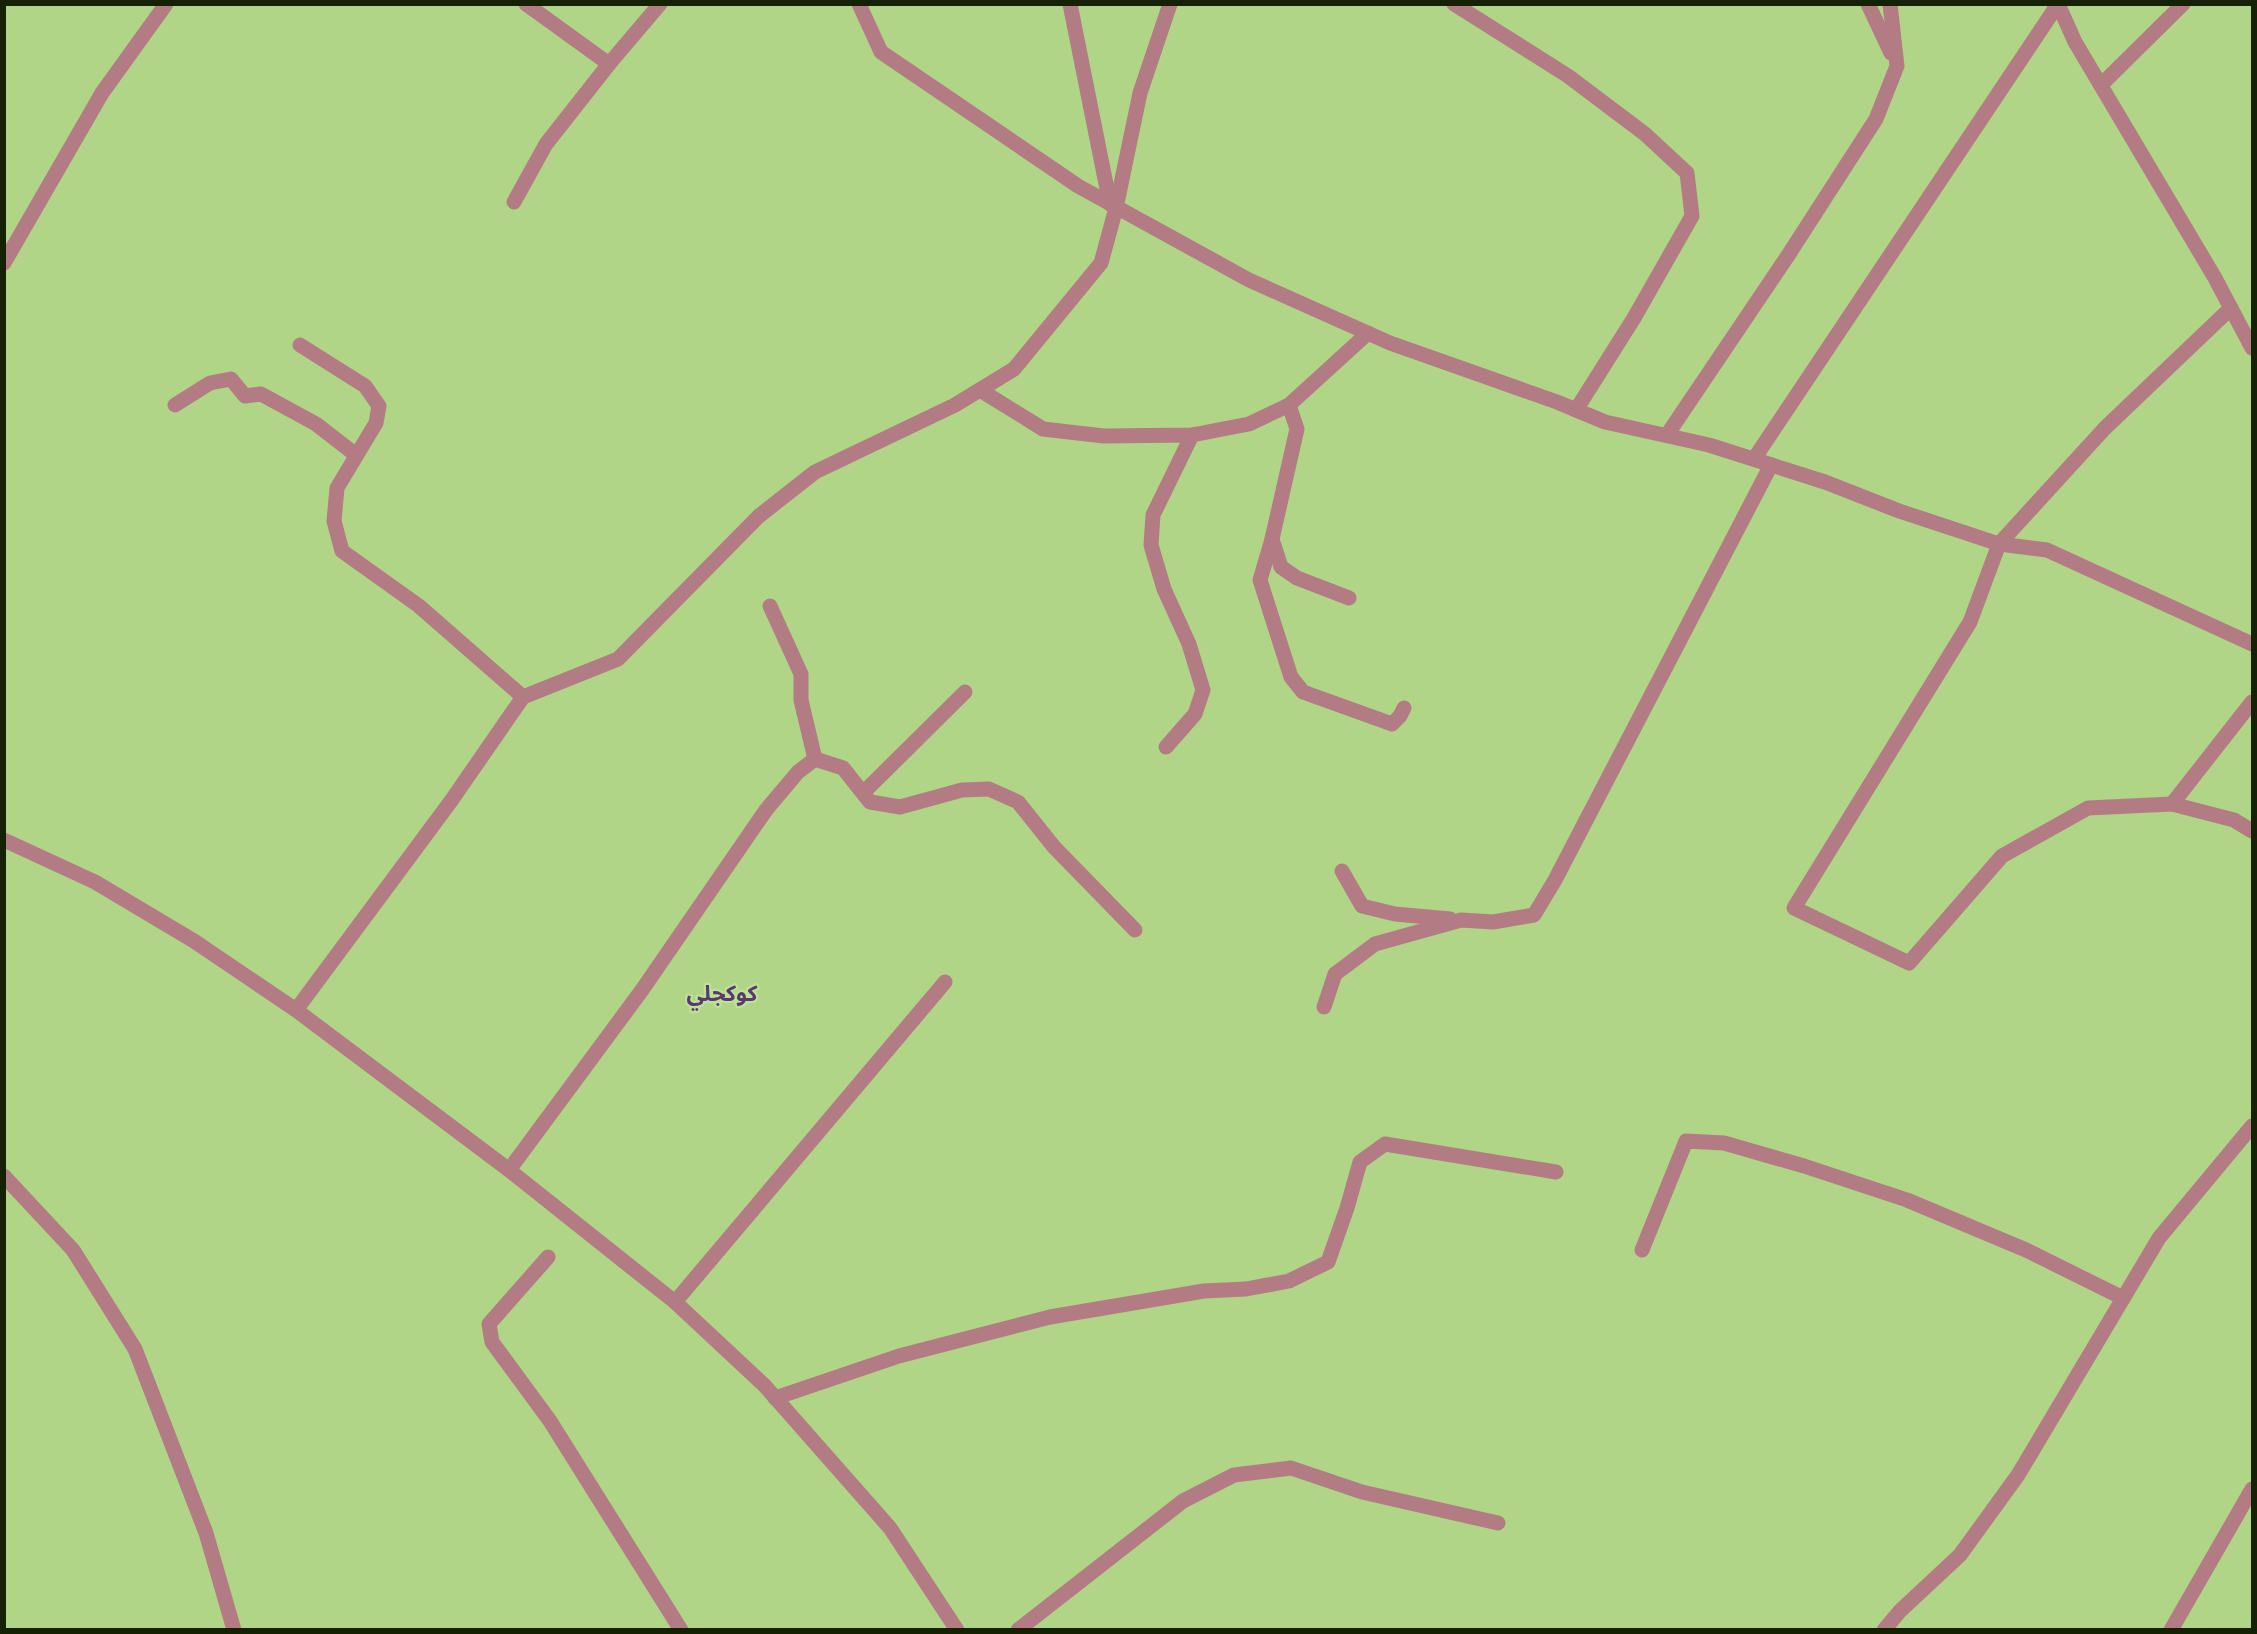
<svg xmlns="http://www.w3.org/2000/svg" width="2257" height="1634" viewBox="0 0 2257 1634" font-family="'Source Serif 4','Noto Sans Arabic',serif">
<style>
.lines{fill:none;stroke-linecap:round;stroke-linejoin:round}
.minor{stroke:#b37c84;stroke-width:15}
.tertiary{stroke:#b37c84;stroke-width:15}
.labels{text-anchor:middle;dominant-baseline:central;stroke-width:4.5;stroke-linejoin:round;paint-order:stroke}
.district-label{font-size:22px;font-weight:bold;fill:#5a3973;stroke:#bee294}
</style>
<rect width="100%" height="100%" fill="#b1d587"/>
<g class="lines">
<!-- minor -->
<g class="minor">
<path d="M526 4 609 64"/>
<path d="M859 4 881 52 1078 186 1249 280 1390 343 1557 402 1605 422 1709 445 1825 482 1899 511 1999 544 2047 550 2252 644"/>
<path d="M1070 4 1110 204"/>
<path d="M1454 4 1568 76 1645 134 1687 173 1692 216 1634 318 1576 410"/>
<path d="M1868 4 1891 53"/>
<path d="M2101 85 2183 4"/>
<path d="M514 202 546 144 609 64 660 4"/>
<path d="M4 263 102 93 166 4"/>
<path d="M2231 308 2105 428 1999 544 1970 622 1794 908 1909 963 2002 856 2088 808 2172 804 2234 820 2252 831"/>
<path d="M300 345 365 386 379 406 376 423 337 488 334 521 342 551 419 606 523 697"/>
<path d="M980 390 1043 429 1104 436 1192 435 1249 424 1289 405 1368 333"/>
<path d="M175 405 210 383 231 379 245 396 261 394 316 424 356 455"/>
<path d="M1289 405 1297 429 1272 539 1260 580 1291 677 1303 692 1392 724 1400 716 1404 708"/>
<path d="M1667 435 1789 254 1876 119 1897 66 1890 4"/>
<path d="M1754 459 2058 4"/>
<path d="M1272 539 1281 567 1297 578 1349 598"/>
<path d="M770 606 801 674V700L815 759"/>
<path d="M1166 747 1195 714 1203 690 1189 644 1164 589 1151 545 1153 515 1192 435"/>
<path d="M863 793 965 692"/>
<path d="M2172 804 2252 702"/>
<path d="M4 840 95 882 194 941 296 1010 509 1170 675 1302 764 1385 890 1528 957 1630"/>
<path d="M1342 871 1362 906 1395 914 1450 919"/>
<path d="M1324 1007 1335 974 1375 944 1461 920 1493 922 1534 915 1555 880 1771 465"/>
<path d="M296 1010 451 801 523 697 618 659 759 516 815 472 955 405 1014 369 1101 263 1116 208 1140 93 1170 4"/>
<path d="M509 1170 642 990 766 810 798 772 815 759 843 768 870 802 900 807 962 790 989 789 1018 802 1054 847 1135 930"/>
<path d="M4 1176 73 1250 135 1349 206 1533 234 1630"/>
<path d="M1642 1250 1686 1141 1724 1143 1804 1166 1907 1200 2026 1250 2123 1298"/>
<path d="M548 1257 489 1324 492 1342 550 1421 681 1630"/>
<path d="M675 1302 945 982"/>
<path d="M775 1398 899 1356 1050 1317 1204 1291 1246 1289 1289 1281 1328 1262 1347 1208 1360 1162 1385 1144 1556 1172"/>
<path d="M1018 1630 1183 1501 1234 1475 1291 1468 1362 1492 1498 1523"/>
<path d="M1884 1630 1900 1611 1960 1555 2018 1475 2159 1238 2252 1126"/>
<path d="M2171 1630 2252 1489"/>
</g>
<!-- tertiary -->
<path class="tertiary" d="M2058 4 2075 42 2215 278 2252 348"/>
</g>
<g class="labels">
<!-- district labels -->
<g class="district-label">
<text x="722" y="993">كوكجلي</text>
</g>
</g>
<!-- border -->
<rect width="2257" height="1634" fill="none" stroke="#142102" stroke-width="12"/>
</svg>
